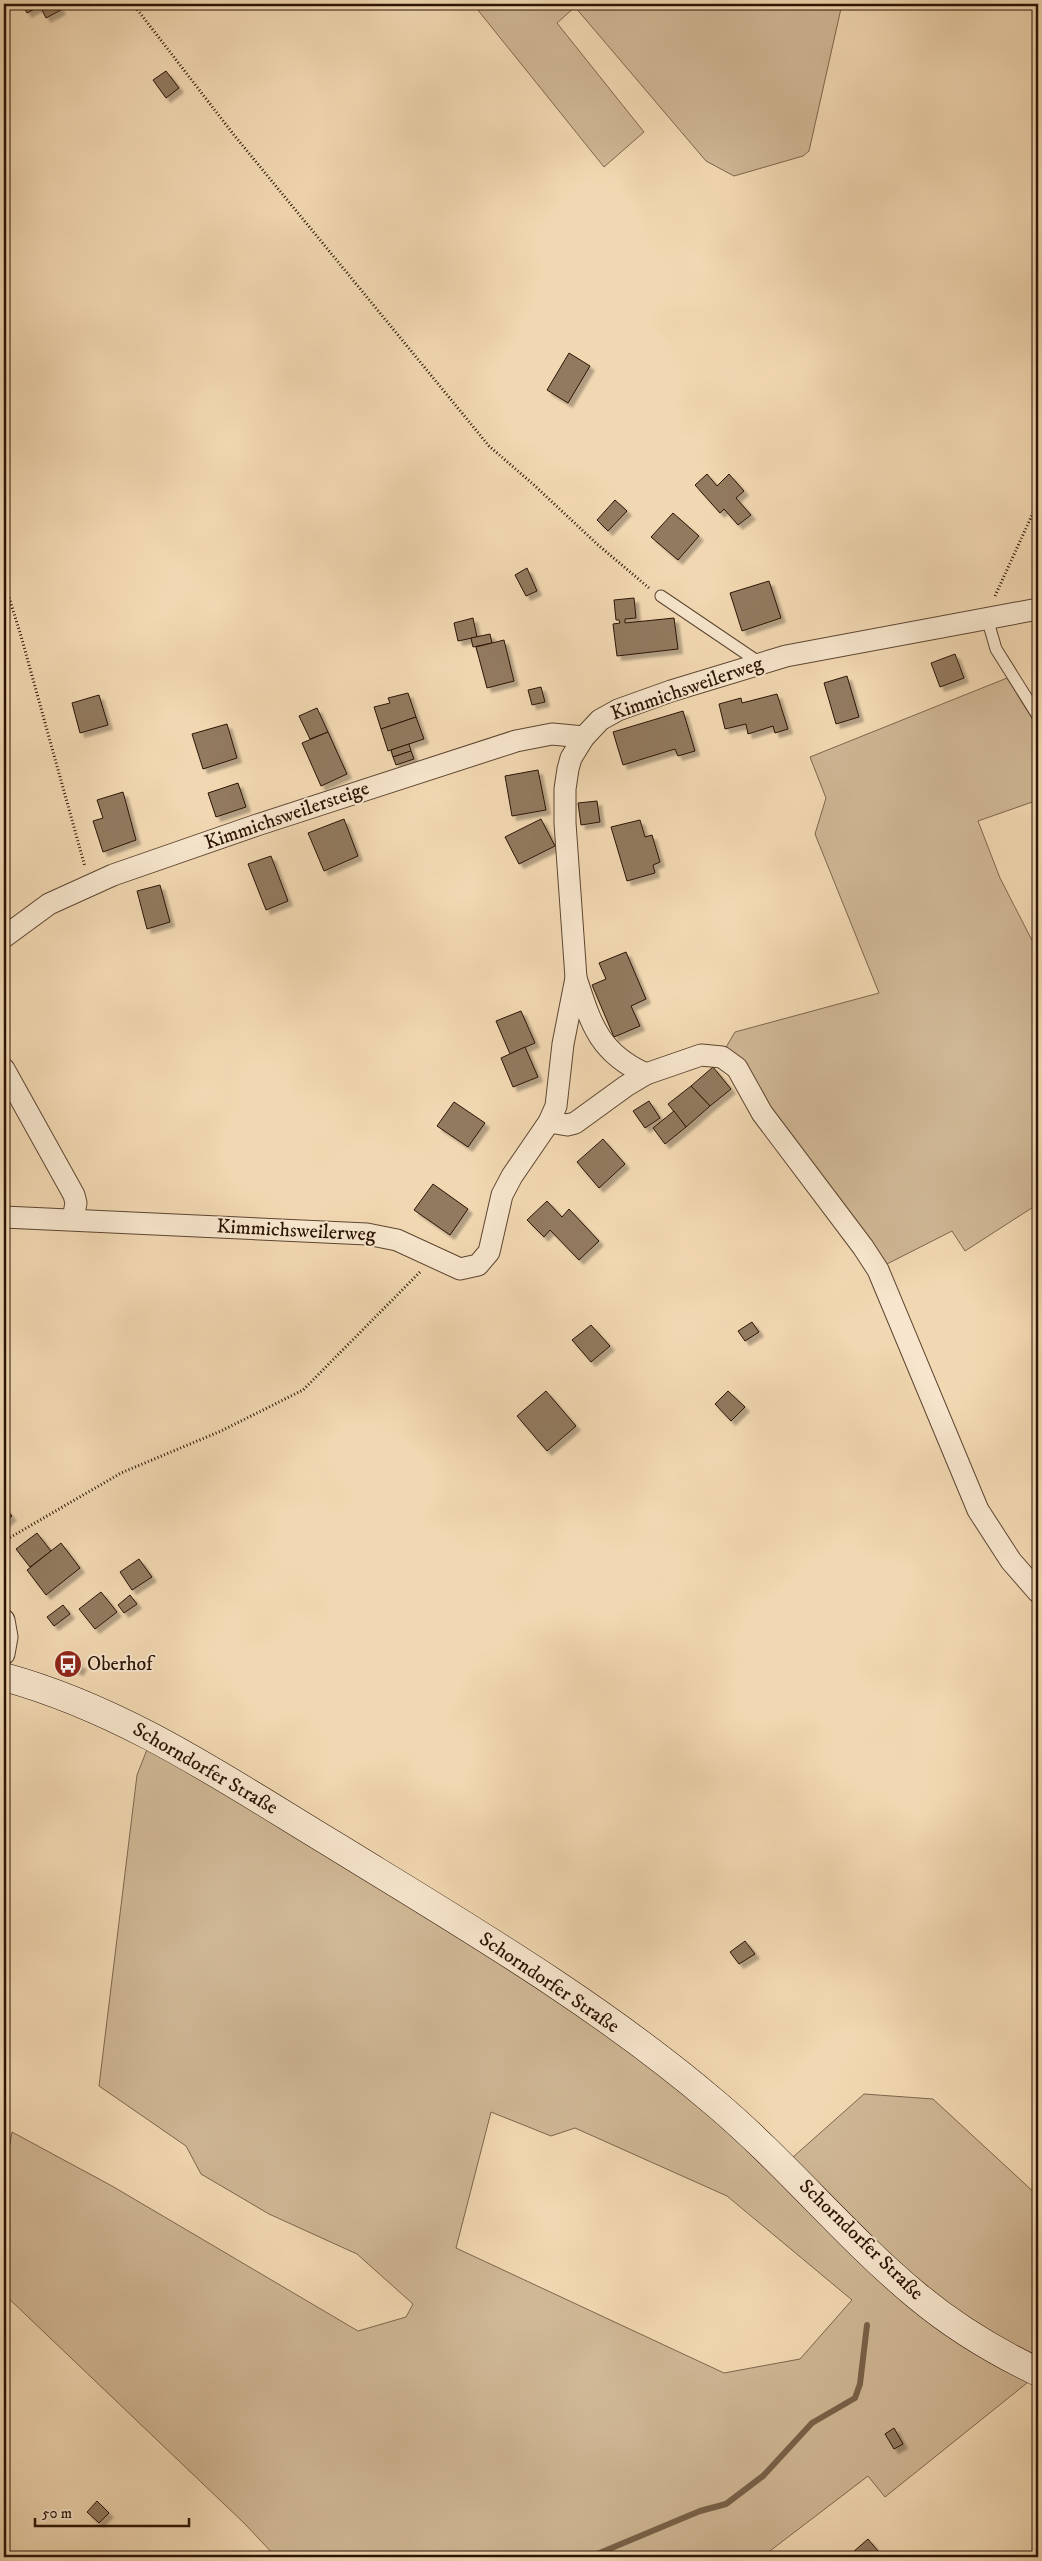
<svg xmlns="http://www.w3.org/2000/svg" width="1042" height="2561" viewBox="0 0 1042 2561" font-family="'IM FELL DW Pica',serif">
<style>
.green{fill:#d0b795;stroke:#7e664d;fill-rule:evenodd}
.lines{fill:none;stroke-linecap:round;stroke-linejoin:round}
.stream{stroke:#7a6149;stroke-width:6}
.building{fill:#927a5f;stroke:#2b1405;filter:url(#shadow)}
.lane-casing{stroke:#5d4530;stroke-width:13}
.street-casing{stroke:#5d4530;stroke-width:23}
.secondary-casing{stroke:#2b1405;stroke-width:29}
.path{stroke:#2b1405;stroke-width:3;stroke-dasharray:1 2.5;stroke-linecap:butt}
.lane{stroke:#f7e6cd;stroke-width:11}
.street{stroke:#f7e6cd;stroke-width:21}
.secondary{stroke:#f7e6cd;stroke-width:28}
.labels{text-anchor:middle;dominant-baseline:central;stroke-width:4;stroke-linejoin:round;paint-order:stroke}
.street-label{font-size:20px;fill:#2b1405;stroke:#f7e6cd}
.poi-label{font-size:20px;fill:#2b1405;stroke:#f7e6cd;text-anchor:start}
</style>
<defs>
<filter id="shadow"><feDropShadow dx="4.5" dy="4.5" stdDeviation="1" flood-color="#0004"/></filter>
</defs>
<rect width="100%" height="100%" fill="#f2d8b2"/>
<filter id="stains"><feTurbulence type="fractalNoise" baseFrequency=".004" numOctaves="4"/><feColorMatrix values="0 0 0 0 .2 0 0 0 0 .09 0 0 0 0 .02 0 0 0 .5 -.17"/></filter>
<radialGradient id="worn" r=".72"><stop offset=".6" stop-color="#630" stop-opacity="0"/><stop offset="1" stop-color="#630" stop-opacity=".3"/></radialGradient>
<!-- green -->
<g class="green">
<path d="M473 4H842L809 151 803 156 734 176 706 161 575 7 557 23 644 132 604 167Z"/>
<path d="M1007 678 1033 720 1038 717V800L978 821 1000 878 1038 952V1204L965 1251 952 1231 881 1267 725 1049 735 1032 879 993 815 834 826 798 810 757Z"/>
<path d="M148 1747 274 1820 611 2034 1032 2379 885 2497 868 2476 762 2557H276L245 2524 4 2294V2164L8 2155 12 2132 112 2186 358 2331 406 2317 413 2304 357 2254 269 2214 201 2174 186 2146 99 2086 137 1775ZM491 2112 551 2136 575 2128 727 2196 852 2300 800 2359 724 2373 456 2248Z"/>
<path d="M864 2094 933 2099 1038 2196V2361L976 2326 902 2268 792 2158Z"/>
</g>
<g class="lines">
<!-- stream -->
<path class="stream" d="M590 2557 700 2511 726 2504 763 2476 812 2423 855 2398 860 2384 867 2325"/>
</g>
<!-- building -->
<g class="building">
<path d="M22 4H58L61 10 46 18 40 6 27 13Z"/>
<path d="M166 71 179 88 166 98 153 80Z"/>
<path d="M569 353 590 366 568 403 547 390Z"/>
<path d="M707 474 717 486 729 474 744 491 736 498 751 515 738 525 724 509 720 513 695 485Z"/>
<path d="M615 500 627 511 608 531 597 520Z"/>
<path d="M673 513 699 536 678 560 651 537Z"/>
<path d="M527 568 537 591 526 596 515 575Z"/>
<path d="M769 581 781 618 742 631 730 593Z"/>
<path d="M634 598 636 618 625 619V623L674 618 678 649 617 656 613 624 620 623 619 620H616L614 600Z"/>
<path d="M473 618 477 637 458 641 454 623Z"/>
<path d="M490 634 492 643 473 647 471 638Z"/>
<path d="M504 640 514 681 487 688 476 647Z"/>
<path d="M955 654 964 678 940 687 931 663Z"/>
<path d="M847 676 859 717 836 724 824 683Z"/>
<path d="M541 687 545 702 532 705 528 690Z"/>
<path d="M408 693 416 717 381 729 374 707 390 703 388 698Z"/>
<path d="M777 694 788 729 775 733 773 726 748 734 746 724 725 729 719 704 741 698 742 703Z"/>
<path d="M99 695 108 725 80 733 72 703Z"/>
<path d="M317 708 328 732 310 739 299 716Z"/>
<path d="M683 711 695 751 678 756 675 749 623 765 613 732Z"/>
<path d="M416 717 424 739 388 751 381 729Z"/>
<path d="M227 724 237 758 203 769 192 734Z"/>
<path d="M328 732 347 774 321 786 302 743Z"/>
<path d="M409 744 411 751 393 757 391 750Z"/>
<path d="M411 751 414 759 396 765 393 757Z"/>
<path d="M538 770 546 810 512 816 505 776Z"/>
<path d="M238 783 246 807 216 817 208 793Z"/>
<path d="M123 792 136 840 103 852 93 821 103 818 97 800Z"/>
<path d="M597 801 600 822 581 825 578 803Z"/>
<path d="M344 819 358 856 324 871 308 833Z"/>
<path d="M541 819 555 846 519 864 505 837Z"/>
<path d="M640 820 645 837 652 835 660 862 653 865 655 873 627 881 611 827Z"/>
<path d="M271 856 288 901 266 910 248 864Z"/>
<path d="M160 885 170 922 147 929 137 891Z"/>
<path d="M626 952 646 999 631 1006 640 1026 614 1037 592 985 606 979 599 963Z"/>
<path d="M521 1011 535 1043 510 1054 496 1021Z"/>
<path d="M525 1047 538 1077 513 1087 501 1058Z"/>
<path d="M713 1067 731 1089 710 1106 691 1086Z"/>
<path d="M691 1086 710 1106 686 1127 668 1104Z"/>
<path d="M649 1101 660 1118 645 1128 633 1111Z"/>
<path d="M454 1102 485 1123 468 1147 437 1126Z"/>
<path d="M674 1111 686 1127 665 1144 653 1128Z"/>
<path d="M603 1139 625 1164 599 1188 577 1162Z"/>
<path d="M433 1184 468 1209 450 1235 414 1210Z"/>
<path d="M547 1201 562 1217 569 1209 599 1241 579 1260 550 1230 544 1237 527 1220Z"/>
<path d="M752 1322 759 1332 745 1341 738 1331Z"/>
<path d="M591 1325 610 1346 591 1362 572 1340Z"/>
<path d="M546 1391 576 1426 547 1451 517 1416Z"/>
<path d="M728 1391 745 1407 731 1421 715 1404Z"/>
<path d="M4 1507 12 1516 4 1523Z"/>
<path d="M37 1533 51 1551 30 1567 16 1549Z"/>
<path d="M61 1543 80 1568 46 1595 27 1570Z"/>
<path d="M139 1559 152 1577 132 1590 120 1572Z"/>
<path d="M101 1592 117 1612 95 1629 79 1609Z"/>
<path d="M130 1595 137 1604 124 1613 118 1605Z"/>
<path d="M63 1605 70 1614 54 1626 47 1617Z"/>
<path d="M69 1660 82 1665 79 1671 67 1666Z"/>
<path d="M745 1941 755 1954 739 1964 730 1952Z"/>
<path d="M894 2428 903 2444 894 2449 885 2434Z"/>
<path d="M97 2501 109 2513 99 2523 87 2512Z"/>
<path d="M868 2539 878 2551 870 2557H857L853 2552Z"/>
</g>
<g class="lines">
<!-- lane casing -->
<g class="lane-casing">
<g id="lane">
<path d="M661 596 760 663"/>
<path d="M987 618 996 649 1038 716"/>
</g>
</g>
<!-- street casing -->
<g class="street-casing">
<g id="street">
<path d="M4 937 49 904 113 875 257 825 516 741 552 734 584 737"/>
<path d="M576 978C591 1024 599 1053 646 1074"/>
<path d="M4 1069 74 1195 76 1203 73 1219"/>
<path d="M549 1122 567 1125 575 1123 626 1086 646 1074 701 1055 722 1057 737 1068 762 1113 863 1247 878 1270 978 1510 1011 1561 1038 1592"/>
<path d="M4 1217 367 1234 397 1240 460 1269 478 1265 489 1252 502 1195 512 1176 549 1122 556 1106 563 1044 576 978 565 823V789L568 769 571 758 584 737 600 720 618 710 671 691 786 656 1038 609"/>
<path d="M4 1620 7 1637 4 1654"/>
</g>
</g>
<!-- secondary casing -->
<g class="secondary-casing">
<path id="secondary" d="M4 1677C125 1710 228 1781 334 1845 464 1925 599 2004 715 2103 786 2163 845 2236 916 2295 953 2326 994 2351 1038 2372"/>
</g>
<!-- path -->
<g class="path">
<path d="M133 4 234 135 489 446 534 485 597 544 649 588"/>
<path d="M4 581 21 636 85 867"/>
<path d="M995 596 1038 502"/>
<path d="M4 1541 121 1473 221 1431 303 1390 420 1272"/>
<path d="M4 2121 6 2141 4 2152"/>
</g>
<!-- lane -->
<use href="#lane" class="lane"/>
<!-- street -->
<use href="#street" class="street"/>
<!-- secondary -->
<use href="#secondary" class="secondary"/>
</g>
<!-- icons -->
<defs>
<g id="bus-disc" transform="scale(1.4375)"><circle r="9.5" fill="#8f2418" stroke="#f7e6cd"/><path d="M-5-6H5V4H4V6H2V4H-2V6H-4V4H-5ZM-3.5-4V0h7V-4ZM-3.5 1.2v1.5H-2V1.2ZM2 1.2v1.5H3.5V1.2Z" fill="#fff"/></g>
</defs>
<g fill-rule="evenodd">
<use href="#bus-disc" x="68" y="1664"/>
</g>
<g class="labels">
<!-- street labels -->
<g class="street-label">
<text transform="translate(687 689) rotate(-19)">Kimmichsweilerweg</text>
<text transform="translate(287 816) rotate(-19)">Kimmichsweilersteige</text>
<text transform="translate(296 1231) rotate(3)">Kimmichsweilerweg</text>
<text transform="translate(205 1769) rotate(30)">Schorndorfer Straße</text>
<text transform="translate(549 1983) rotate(34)">Schorndorfer Straße</text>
<text transform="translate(861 2240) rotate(44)">Schorndorfer Straße</text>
</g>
<!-- poi labels -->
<g class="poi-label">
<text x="87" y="1664">Oberhof</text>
</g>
</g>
<!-- margin -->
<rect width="1042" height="2561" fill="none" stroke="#f2d8b2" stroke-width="20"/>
<rect x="5" y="5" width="1032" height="2551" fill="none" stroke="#2b1405" stroke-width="2.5"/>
<rect x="10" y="10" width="1022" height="2541" fill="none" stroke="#2b1405"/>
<!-- scale -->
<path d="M35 2518v8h154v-8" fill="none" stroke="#2b1405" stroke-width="2.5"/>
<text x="42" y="2518" font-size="15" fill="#2b1405" stroke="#f7e6cd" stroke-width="4" paint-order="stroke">50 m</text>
<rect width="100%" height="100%" filter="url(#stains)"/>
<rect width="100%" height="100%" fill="url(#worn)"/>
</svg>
